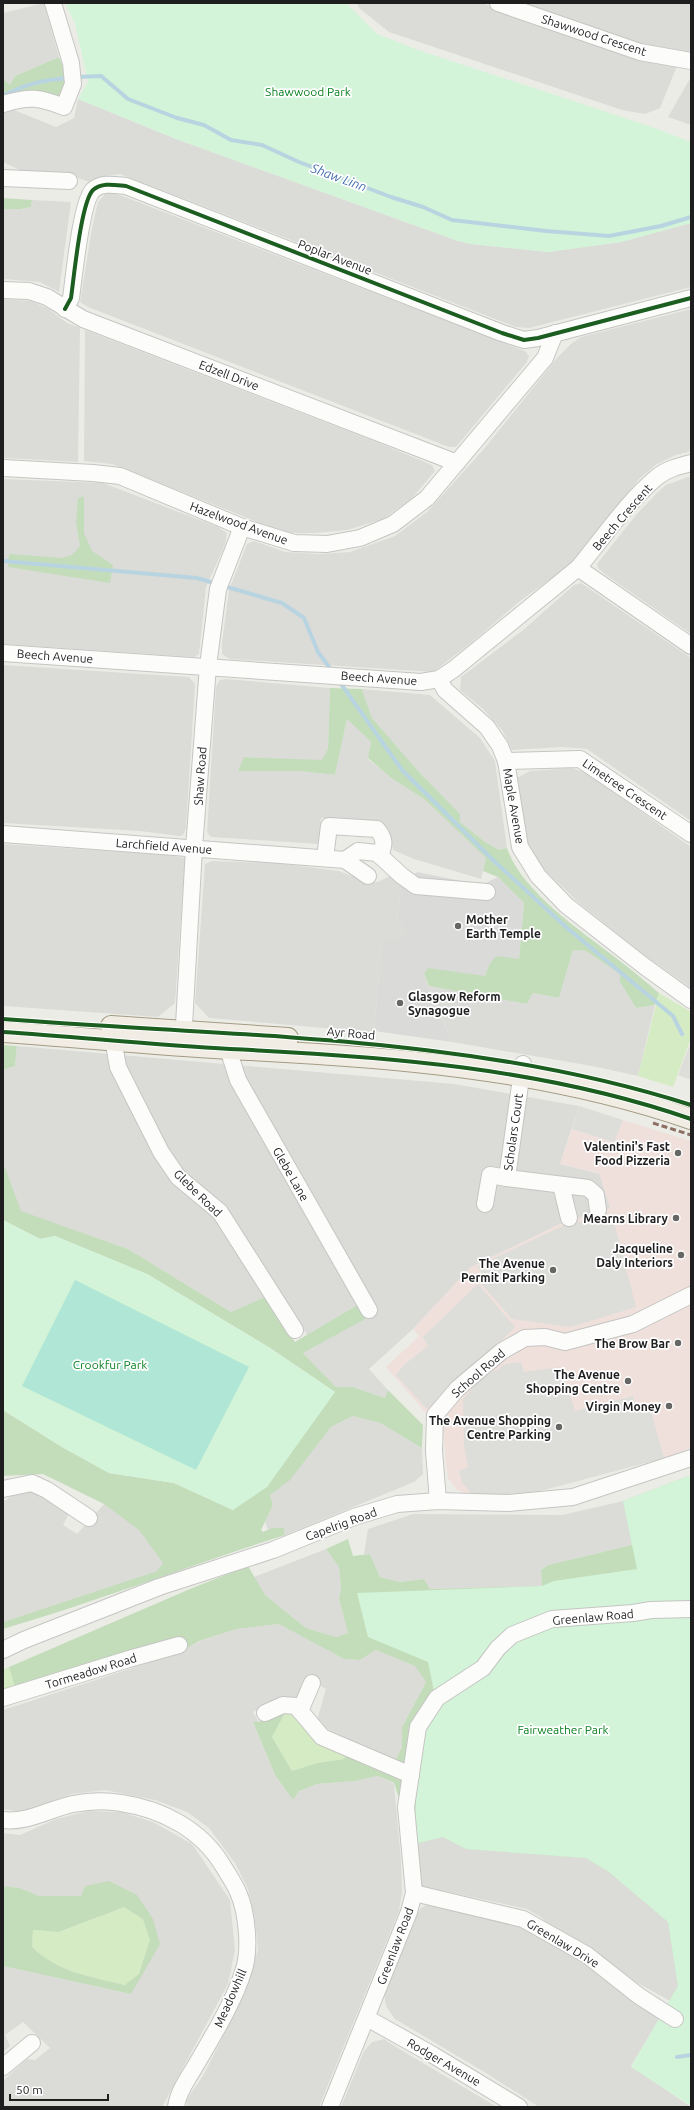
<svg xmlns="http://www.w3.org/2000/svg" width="694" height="2110" viewBox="0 0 694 2110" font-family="Ubuntu,sans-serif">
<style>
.residential{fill:#dbdbd8}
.commercial{fill:#efe0db}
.religious{fill:#dadad8}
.grass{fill:#d4ebc4}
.forest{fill:#c3ddbb;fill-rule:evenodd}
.park{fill:#d3f4d8}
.pitch{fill:#b0e6d5}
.parking{fill:#ddddda}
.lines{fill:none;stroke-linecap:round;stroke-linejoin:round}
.stream{stroke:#b9d4e1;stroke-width:4}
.minor-casing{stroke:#c5c5c3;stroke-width:18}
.major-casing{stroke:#a39c83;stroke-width:22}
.minor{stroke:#fcfcfb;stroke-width:16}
.major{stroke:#f1ede4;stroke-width:20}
.quiet{stroke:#8d6e63;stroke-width:3;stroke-dasharray:6 3;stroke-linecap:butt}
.cycleway-casing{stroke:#fff;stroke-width:6}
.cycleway{stroke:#1b5e20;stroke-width:4}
.poi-dot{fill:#666664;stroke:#fff;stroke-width:1.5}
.labels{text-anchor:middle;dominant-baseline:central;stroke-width:3.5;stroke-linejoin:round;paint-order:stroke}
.street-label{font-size:12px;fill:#1e1e1e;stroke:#fff}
.park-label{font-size:12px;fill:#097f20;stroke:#fff}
.poi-label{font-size:12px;font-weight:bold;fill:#1e1e1e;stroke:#fff;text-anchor:end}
.water-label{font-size:13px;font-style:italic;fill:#4870b0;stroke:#fff}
</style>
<rect width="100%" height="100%" fill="#ecece7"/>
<!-- residential -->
<g class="residential">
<path d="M44 3 59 57 15 76 10 86 3 79V13Z"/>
<path d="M357 3H481L625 52 677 66 660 108 645 114 622 110 389 32 359 8Z"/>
<path d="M516 3H691V54L638 45Z"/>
<path d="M691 77V125L668 117Z"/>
<path d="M78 99 176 139 458 241 471 244 548 252 621 242 691 223V287L529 328 516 327 120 174 106 176 90 182 63 173 24 172 3 162V110L9 108 56 127 74 118Z"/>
<path d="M105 194H117L525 351 529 356 527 362 456 447H449L88 307 80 302 92 228 98 202Z"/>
<path d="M32 200 71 202 59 292 40 282 3 279V209H21L31 207Z"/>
<path d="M3 299 31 301 47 308 67 323 80 328 78 462 3 458Z"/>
<path d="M691 309V451L676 455 657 464 640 478 573 563 520 601 471 643 433 672 230 659 222 654V643L229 590 247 544 254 541 285 552 319 554 350 552 395 536 427 512 483 450 557 358 571 344 581 337Z"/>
<path d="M85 330 379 443 432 465 435 471 412 498 383 519 347 530 315 533H285L112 464 84 461Z"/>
<path d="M691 476V634L606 575 598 568 597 564 636 515 657 493 666 485Z"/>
<path d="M3 479 103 483 218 527 227 533 225 545 206 587 199 654 194 657 3 644Z"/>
<path d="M581 583 691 658V821L587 749 563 747 512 750 502 730 483 709 460 690 461 677 522 631 574 585Z"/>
<path d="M3 665 189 677 195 684 186 828 183 835 179 836 140 831 3 823Z"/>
<path d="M226 679 330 688 328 749 322 761 244 757 300 771 335 775 347 719 371 742 368 759 391 778 424 799 486 858 481 879 414 859 393 850 389 833 376 823 321 818 319 844 211 837 207 832 216 687 220 680Z"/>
<path d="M362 689 430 695 480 738 495 761 507 848 499 850 485 842 460 822V814L420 773 372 718Z"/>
<path d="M572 768 586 773 691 847V988L643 954 579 903 528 854 517 778 530 771Z"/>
<path d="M3 844 167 855 185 858 175 1003 158 1017 3 1006Z"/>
<path d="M212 861 276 863 339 871 370 883 378 882 390 876 401 885 397 919 404 927 402 940 382 941 374 1031 371 1032 209 1018 195 1003 205 864Z"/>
<path d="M573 950 586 951 620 974V982L636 1008 655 1005 638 1076 592 1066 452 1042 429 986 527 1004 533 993 559 998Z"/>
<path d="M17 1046 454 1084 579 1106 560 1164 600 1174 610 1208 558 1225 471 1267 413 1329 369 1369 388 1390 385 1398 353 1387H336L303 1353 364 1319 359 1304 307 1335 279 1291 231 1312 128 1249 20 1211 3 1162V1070L15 1066Z"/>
<path d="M353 1416 380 1423 422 1448 423 1474 414 1482 285 1535 284 1528 268 1530 265 1521 273 1505 270 1495 290 1479 331 1427Z"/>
<path d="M36 1491 71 1510 63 1525 77 1534 107 1501 189 1554 157 1571 3 1622V1502L14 1494Z"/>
<path d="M623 1501 632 1545 548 1565 541 1570 542 1586 430 1589 424 1579 399 1582 380 1577 370 1554H364L368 1529 413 1514 562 1515Z"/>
<path d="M326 1549 339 1567 341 1588 339 1599 348 1633 336 1637 306 1628 265 1595 254 1577Z"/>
<path d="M280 1624 344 1659 360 1660 376 1650 416 1666 426 1682 402 1727V1747L395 1761 319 1725 317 1720 326 1689 310 1680 297 1699H288L282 1696 253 1712 258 1721 253 1723 275 1775 293 1800 299 1791 317 1784 355 1781 378 1776 394 1784 401 1860 402 1893 399 1911 319 2107H187L186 2100 203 2076 245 1992 252 1970 258 1949 255 1921 248 1889 235 1863 209 1828 187 1812 155 1800 105 1790 72 1794 20 1812 3 1809V1710L179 1653 200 1641 237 1629Z"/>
<path d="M88 1811 121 1812 153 1822 192 1844 230 1900 235 1950 228 1984 162 2107H3V2081L27 2059 35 2060 50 2048 23 2022 5 2035 10 2046 3 2052V1966L131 1994 85 1886 82 1896H39L20 1888 3 1886V1833L20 1835 56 1819Z"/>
<path d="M443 1837 466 1849 586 1858 609 1872 668 1922 678 1986 670 2001 636 1982 585 1944 546 1923 542 1918 527 1909 421 1886 414 1844Z"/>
<path d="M429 1904 513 1924 541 1936 579 1955 661 2016 631 2066 691 2107H539L486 2073 395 2019 386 2006 384 1993 415 1918 421 1908Z"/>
<path d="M384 2039 396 2047 497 2107H341L364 2051 372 2042Z"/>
</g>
<!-- commercial -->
<path class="commercial" d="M623 1120 691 1141V1448L664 1458 540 1491 474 1497 457 1490 448 1478 446 1464 442 1415 425 1412 386 1367 419 1336 413 1329 471 1267 558 1225 610 1208 599 1173 560 1164 572 1129 614 1142Z"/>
<!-- religious -->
<path class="religious" d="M417 872 482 885 498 877 524 903 519 959 489 965 485 976 424 975 452 1042 374 1031 382 940 402 939 404 927 397 919 401 885Z"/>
<!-- grass -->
<g class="grass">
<path d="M659 993 691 1012V1038L673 1087 638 1076Z"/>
<path d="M9 1667 15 1687 3 1691V1670Z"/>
<path d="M286 1711 301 1717C305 1739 328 1745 348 1751L344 1759 317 1763 292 1771 272 1737Z"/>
<path d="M124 1907 143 1919 150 1940 139 1974 125 1985C92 1977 57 1972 32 1947L33 1930 60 1932Z"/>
</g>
<!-- forest -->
<g class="forest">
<path d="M59 57C66 73 67 83 59 99L31 90 3 100V79L10 85 15 76Z"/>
<path d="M3 198 32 200 31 207 21 209H3Z"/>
<path d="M84 496V533L92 551 113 565 110 583 8 567 9 554 62 558 72 555 80 546 76 522 78 498Z"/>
<path d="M330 688 362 689 372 718 420 773 460 814V822L485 842 499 850 507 848C521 891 581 931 616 958 631 969 645 981 659 993L655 1005 636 1008 620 982V974L586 951 573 950 559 998 533 993 527 1004 429 986 424 974 428 968 485 976 489 965 496 956 519 959 524 903 498 877 483 871 486 858 424 799 391 778 368 758 371 742 347 719 335 775 300 771H238L244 757 322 760 328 749Z"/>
<path d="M3 1045 17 1046 15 1066 3 1070Z"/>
<path d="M3 1162 21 1211 128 1249 231 1312 265 1297 295 1342 359 1304 365 1319 303 1353 336 1387H353L385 1398 388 1390 423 1425 422 1448 380 1423 353 1416 331 1427 290 1480 270 1495 273 1505 261 1530 263 1532 272 1528H284L285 1535C191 1565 98 1601 3 1629V1622L157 1571 163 1563 139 1530 104 1504 43 1474 3 1476V1410L62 1447 109 1473 174 1483 233 1510 335 1392 270 1348 147 1274 55 1236 40 1239 3 1220Z"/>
<path d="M691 1475V2069L667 2005 678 1986 668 1922 609 1872 586 1858 466 1849 443 1837 414 1844 394 1783 378 1776 355 1781 317 1784 299 1791 293 1800 275 1775 253 1722 263 1721 282 1710 286 1711 272 1737 292 1771 317 1763 344 1759 353 1741 395 1761 402 1747V1727L426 1682 415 1666 376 1650 360 1660 344 1659 279 1624 237 1629 199 1641 186 1649 178 1638 15 1687 9 1667 190 1589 248 1566 265 1595 306 1628 336 1637 348 1633 339 1599 341 1588 339 1567 326 1549 348 1539 353 1556 370 1554 380 1577 399 1582 424 1579 430 1589 542 1586 541 1570 548 1565 632 1545 623 1501Z"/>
<path d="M109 1881 137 1895 153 1919 160 1944 131 1994 3 1966V1886L20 1888 39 1896H81L85 1886ZM124 1907 143 1919 150 1940 139 1974 125 1985C92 1977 57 1972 32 1947L33 1930 59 1932Z"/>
</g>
<!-- park -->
<g class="park">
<path d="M65 3H346L377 34 418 50 652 127 691 142V223L621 242 548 252 471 244 458 241 176 139 78 99 88 82 75 23Z"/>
<path d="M3 1220 40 1239 55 1236 147 1274 270 1348 335 1392 267 1487 233 1510 174 1483 109 1473 62 1447 3 1410Z"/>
<path d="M691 1475V2106L631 2067 678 1986 668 1922 609 1872 586 1858 466 1849 443 1837 414 1844 418 1749 426 1722 437 1706 428 1662 368 1637 357 1593 542 1586 554 1581 637 1569 623 1501Z"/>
</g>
<!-- pitch -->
<path class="pitch" d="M75 1280 249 1367 196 1470 22 1386Z"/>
<!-- parking -->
<g class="parking">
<path d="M689 1047H691V1080L678 1075Z"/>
<path d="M579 1106 623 1120 614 1142 572 1129Z"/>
<path d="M612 1215 636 1307 571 1327 512 1319 478 1280 482 1273 477 1266 565 1225Z"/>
<path d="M478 1284 515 1327 485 1357 427 1409 396 1375 404 1365 428 1346 423 1337Z"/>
<path d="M521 1362 524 1372 561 1367 575 1411 633 1396 636 1408 649 1404 664 1458 540 1491 474 1497 462 1482 459 1471 468 1467 464 1446 463 1399 481 1379 506 1364Z"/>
</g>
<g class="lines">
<!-- stream -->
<g class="stream">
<path d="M76 77 101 76 128 99 177 118 204 125 231 140 262 145 299 162 391 197 423 207 452 220 546 231 609 236 661 226 691 217"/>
<path d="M3 96C23 85 47 79 70 78"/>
<path d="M3 561 197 578 217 584"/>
<path d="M224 586 282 603 304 618 318 652 332 671"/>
<path d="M339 681 402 770 495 862 566 927 673 1016 682 1034"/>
<path d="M677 2057 691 2055"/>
</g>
<!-- minor casing -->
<g class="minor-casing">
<g id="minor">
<path d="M498 3 640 52 691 61"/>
<path d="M3 104C29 96 39 97 64 107L73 84 71 63 53 3"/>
<path d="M3 178 69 181"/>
<path d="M3 290 29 291 47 297 83 319 457 463"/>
<path d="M65 309 71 298C74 277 81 202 93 190 102 182 115 185 126 186L502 333 524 340 538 338 691 298"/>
<path d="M3 468 93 473 120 476 242 527 294 543 327 544 360 538 393 524 427 498 545 358 555 333"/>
<path d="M578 568C603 538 627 502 657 477 667 469 679 466 691 463"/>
<path d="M3 653 421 682 439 679 454 669 578 568 691 646"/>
<path d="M439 679 445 690 487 727 500 746 506 761 520 847 538 876 566 905 644 966 691 1000"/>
<path d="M506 761 580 759 691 834"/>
<path d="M3 834 345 860 358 851 377 853 402 876 416 886 487 892"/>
<path d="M325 858 329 826 377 829C385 839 385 844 380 856"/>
<path d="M345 860 368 876"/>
<path d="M114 1029 113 1039 118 1067 161 1152 178 1177 220 1212 295 1330"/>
<path d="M228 1039V1049L238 1080 369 1310"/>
<path d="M183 1043 194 848 208 666 218 589 242 527"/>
<path d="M507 1178 588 1188 596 1195 598 1210"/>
<path d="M561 1185 569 1218"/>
<path d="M485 1204 490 1175 507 1178 523 1064"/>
<path d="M3 1489 32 1483 47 1490 89 1518"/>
<path d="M438 1501 434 1451 435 1415 458 1388 502 1351 525 1338 545 1337 565 1342 633 1324 691 1295"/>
<path d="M3 1650 24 1640 159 1587 273 1550 354 1517 397 1504 438 1501 508 1503 573 1497 691 1458"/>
<path d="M3 1698 129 1659 179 1645"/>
<path d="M300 1711 312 1683"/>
<path d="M265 1713 283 1705 296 1706 322 1737 411 1775"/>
<path d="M3 1820C28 1823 49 1809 73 1804 89 1801 105 1800 121 1803 162 1809 202 1830 223 1866 228 1874 234 1883 238 1892 247 1912 251 1951 243 1972 235 1999 214 2034 200 2058 192 2073 178 2090 176 2107"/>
<path d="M414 1893 523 1919 587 1955 639 1996 675 2019"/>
<path d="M367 2018 433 2055 519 2107"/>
<path d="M3 2067 32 2043"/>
<path d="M330 2107 409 1912 414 1893 406 1807 418 1727 437 1698 483 1668 498 1648 512 1635 552 1619 633 1613 651 1610 691 1609"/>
</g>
</g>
<!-- major casing -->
<g class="major-casing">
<g id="major">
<path d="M111 1026 288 1038"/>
<path d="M3 1032C79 1037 154 1045 230 1049 384 1056 544 1068 691 1119"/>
</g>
</g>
<!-- minor -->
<use href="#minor" class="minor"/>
<!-- major -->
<use href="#major" class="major"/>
<!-- quiet -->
<path class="quiet" d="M653 1123 691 1135"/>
<!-- cycleway casing -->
<g class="cycleway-casing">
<g id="cycleway">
<path d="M65 309 71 298C74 277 81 202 93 190 102 182 115 185 126 186L502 333 524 340 538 338 691 298"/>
<path d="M3 1019C233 1037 469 1034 691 1105"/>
<path d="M3 1032C79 1037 154 1045 230 1049 384 1056 544 1068 691 1119"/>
</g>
</g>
<!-- cycleway -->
<use href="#cycleway" class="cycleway"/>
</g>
<!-- markers -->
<g class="poi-dot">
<circle cx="458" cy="926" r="4"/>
<circle cx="400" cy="1003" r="4"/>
<circle cx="678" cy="1153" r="4"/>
<circle cx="676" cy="1218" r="4"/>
<circle cx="681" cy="1255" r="4"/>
<circle cx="553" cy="1270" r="4"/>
<circle cx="678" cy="1343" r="4"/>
<circle cx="628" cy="1381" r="4"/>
<circle cx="669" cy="1406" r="4"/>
<circle cx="559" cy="1427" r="4"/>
</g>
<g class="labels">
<!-- street labels -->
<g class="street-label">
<text transform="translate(594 35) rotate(18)">Shawwood Crescent</text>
<text transform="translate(335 257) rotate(21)">Poplar Avenue</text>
<text transform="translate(229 375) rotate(21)">Edzell Drive</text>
<text transform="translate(622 517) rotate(-49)">Beech Crescent</text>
<text transform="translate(239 523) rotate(20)">Hazelwood Avenue</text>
<text transform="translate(55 656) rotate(4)">Beech Avenue</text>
<text transform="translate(379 678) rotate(4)">Beech Avenue</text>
<text transform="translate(200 776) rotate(-86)">Shaw Road</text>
<text transform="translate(625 789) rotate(34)">Limetree Crescent</text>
<text transform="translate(514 806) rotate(80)">Maple Avenue</text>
<text transform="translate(164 846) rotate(4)">Larchfield Avenue</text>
<text transform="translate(351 1033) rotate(5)">Ayr Road</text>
<text transform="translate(513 1132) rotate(-82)">Scholars Court</text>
<text transform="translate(291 1174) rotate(60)">Glebe Lane</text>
<text transform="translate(198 1193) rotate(44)">Glebe Road</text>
<text transform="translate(478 1373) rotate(-41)">School Road</text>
<text transform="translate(341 1524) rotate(-20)">Capelrig Road</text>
<text transform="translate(593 1617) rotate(-5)">Greenlaw Road</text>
<text transform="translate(91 1671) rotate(-17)">Tormeadow Road</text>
<text transform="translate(563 1943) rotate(31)">Greenlaw Drive</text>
<text transform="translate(395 1946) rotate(-69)">Greenlaw Road</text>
<text transform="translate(230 1998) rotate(-66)">Meadowhill</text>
<text transform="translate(444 2062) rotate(30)">Rodger Avenue</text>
</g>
<!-- park labels -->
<g class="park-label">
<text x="308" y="91">Shawwood Park</text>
<text x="110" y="1364">Crookfur Park</text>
<text x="563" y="1729">Fairweather Park</text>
</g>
<!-- poi labels -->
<g class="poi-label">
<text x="466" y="919" text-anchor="start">Mother<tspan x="466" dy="14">Earth Temple</tspan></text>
<text x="408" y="996" text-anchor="start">Glasgow Reform<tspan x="408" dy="14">Synagogue</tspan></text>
<text x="670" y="1146">Valentini's Fast<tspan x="670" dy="14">Food Pizzeria</tspan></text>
<text x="668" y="1218">Mearns Library</text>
<text x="673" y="1248">Jacqueline<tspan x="673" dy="14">Daly Interiors</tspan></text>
<text x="545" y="1263">The Avenue<tspan x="545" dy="14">Permit Parking</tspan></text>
<text x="670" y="1343">The Brow Bar</text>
<text x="620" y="1374">The Avenue<tspan x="620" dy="14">Shopping Centre</tspan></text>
<text x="661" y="1406">Virgin Money</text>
<text x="551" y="1420">The Avenue Shopping<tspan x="551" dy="14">Centre Parking</tspan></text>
</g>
<!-- water labels -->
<g class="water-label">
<text transform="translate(339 177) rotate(20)">Shaw Linn</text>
</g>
</g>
<!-- border -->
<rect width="694" height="2110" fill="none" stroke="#1e1e1e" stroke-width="8"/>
<!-- scale -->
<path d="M10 2094v6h98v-6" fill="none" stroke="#1e1e1e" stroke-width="2"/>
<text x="16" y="2094" font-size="12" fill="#1e1e1e" stroke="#ffffff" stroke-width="3" paint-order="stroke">50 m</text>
</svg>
